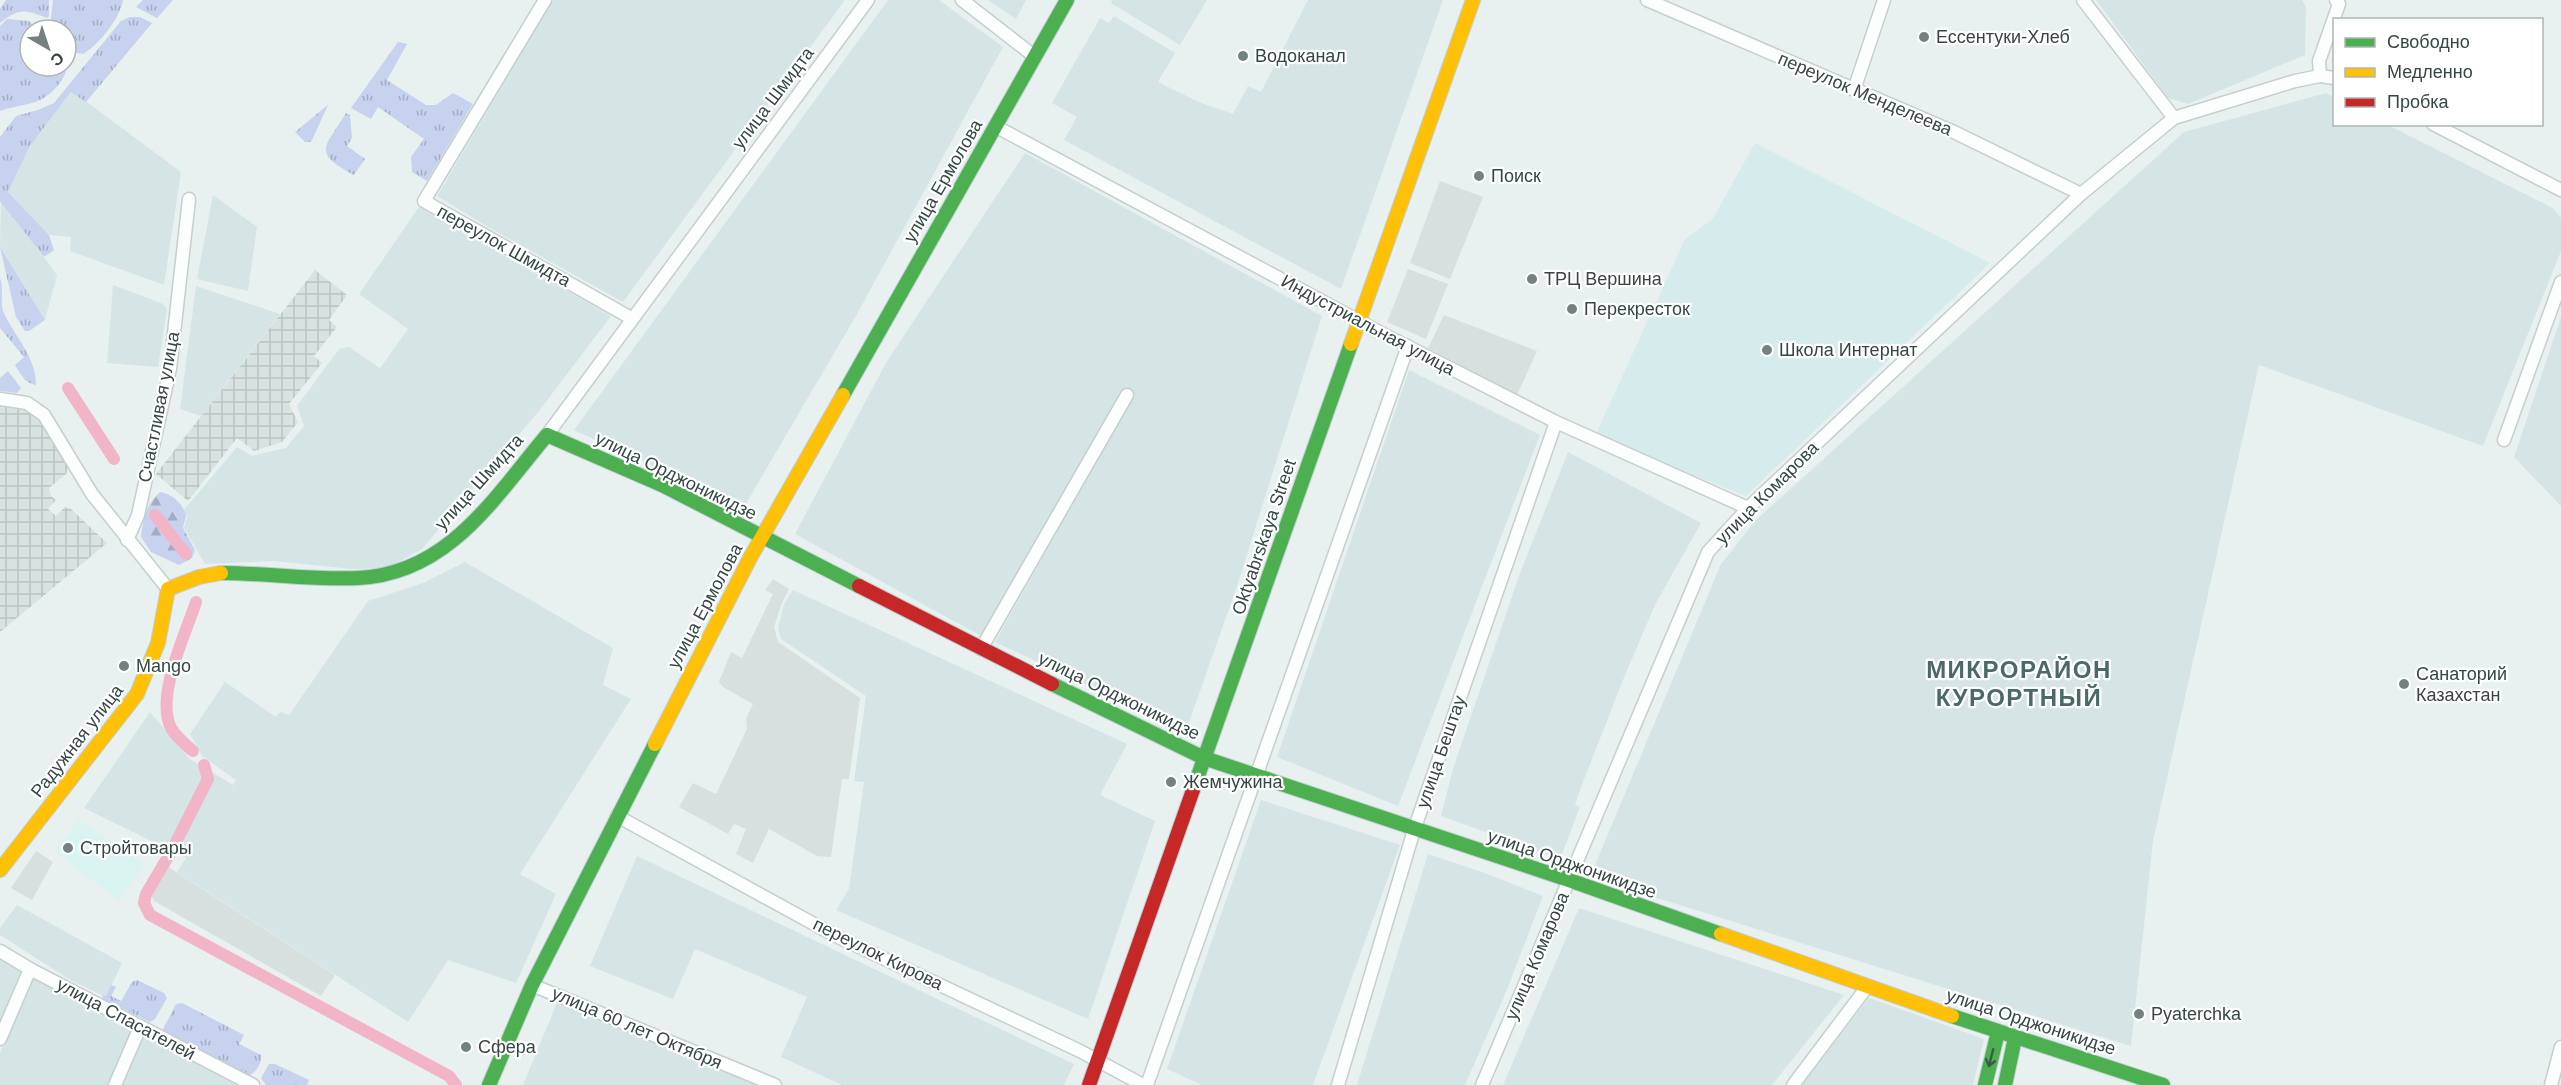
<svg xmlns="http://www.w3.org/2000/svg" width="2561" height="1085" viewBox="0 0 2561 1085" font-family="Helvetica,sans-serif">
<style>
.residential{fill:#d5e5e5}
.commercial{fill:#daf4f2}
.industrial{fill:url(#industrial-grid)}
.education{fill:#d6ebec}
.grass{fill:url(#grass-tufts)}
.forest{fill:url(#forest-firs)}
.parking{fill:#d8dfdf}
.lines{fill:none;stroke-linecap:round;stroke-linejoin:round}
.canal{stroke:#f2b5c7;stroke-width:12}
.street-casing{stroke:#c6cece;stroke-width:15}
.fast-casing{stroke:#bfcfd0;stroke-width:16}
.slow-casing{stroke:#bfcfd0;stroke-width:16}
.jam-casing{stroke:#bfcfd0;stroke-width:16}
.street{stroke:#fcfdfd;stroke-width:12}
.fast{stroke:#4caf50;stroke-width:14}
.slow{stroke:#ffc107;stroke-width:14}
.jam{stroke:#c62828;stroke-width:14}
.oneway{stroke:#395c47}
.poi-dot{fill:#738281;stroke:#fff;stroke-width:2}
.labels{text-anchor:middle;dominant-baseline:central;stroke-width:4.5;stroke-linejoin:round;paint-order:stroke}
.poi-label{font-size:18px;fill:#344745;stroke:#fff;text-anchor:start}
.street-label{font-size:18px;fill:#344745;stroke:#fff}
.district-label{font-size:24px;font-weight:bold;letter-spacing:1.5px;fill:#4a6a67;stroke:#fff}
</style>
<defs>
<pattern id="industrial-grid" width="8" height="8" patternUnits="userSpaceOnUse" patternTransform="scale(1.5)"><rect width="8" height="8" fill="#d8e3e1"/><path d="M0 4h8M4 0v8" fill="none" stroke="#bac4c2"/></pattern>
<pattern id="grass-tufts" width="24" height="20" patternUnits="userSpaceOnUse" patternTransform="scale(1.5)"><rect width="24" height="20" fill="#c6d2ee"/><path d="M3 7l-1-3M5 7V3M7 7l1-3M15 17l-1-3M17 17v-4M19 17l1-3" fill="none" stroke="#a2acc3"/></pattern>
<pattern id="forest-firs" width="22" height="20" patternUnits="userSpaceOnUse" patternTransform="scale(1.5)"><rect width="22" height="20" fill="#c6d2ee"/><path d="M5 1l3.5 6h-7zM16 11l3.5 6h-7z" fill="#a2acc3"/></pattern>
</defs>
<rect width="100%" height="100%" fill="#e8f0f0"/>
<!-- residential -->
<g class="residential">
<path d="M553 0H845L623 302 488 227 437 196Z"/>
<path d="M888 0H939L1003 47 857 314 744 507 574 430Z"/>
<path d="M988 0H1026L1016 19Z"/>
<path d="M1112 0H1207L1180 45 1111 3Z"/>
<path d="M1308 0H1443L1341 289 1064 140 1077 117 1052 103 1100 18 1109 23 1114 16 1175 53 1158 82 1201 103 1233 114 1248 86 1261 92Z"/>
<path d="M2096 0H2302L2306 7 2305 55 2188 104 2168 98Z"/>
<path d="M72 91 181 172 164 285 70 251 71 237 49 235 8 192 30 146Z"/>
<path d="M2326 93 2334 97V124L2388 125 2553 208 2561 218V251L2483 446 2259 365 2153 841 2131 1046 1590 877 1721 564 1755 521 2184 132Z"/>
<path d="M1025 153 1322 316 1238 583 1186 731 995 642 1134 393 1125 390 983 637 795 534 887 361Z"/>
<path d="M213 195 257 227 248 291 197 279Z"/>
<path d="M1 200 57 275 45 320 0 247Z"/>
<path d="M419 207 611 316 539 411 422 549 388 568 352 569 274 561 205 564 184 528 187 517 184 510 237 447 252 456 286 448 304 426 297 406 339 349 349 347 380 368 408 329 359 294Z"/>
<path d="M113 285 163 304 167 309 158 367 107 363Z"/>
<path d="M196 286 280 314 201 416 180 409Z"/>
<path d="M2561 317V506L2514 457Z"/>
<path d="M1409 370 1540 435 1398 806 1277 757Z"/>
<path d="M1568 452 1701 523 1655 605 1625 675 1581 787 1575 805 1580 807 1560 859 1441 816 1453 769 1520 573Z"/>
<path d="M465 562 613 648 603 685 631 699 520 874 556 894 516 983 448 960 408 1022 177 872 186 858 84 808 150 712 190 759 233 785 236 780 202 756 190 734 225 682 276 717 280 712 289 715 368 601 423 583Z"/>
<path d="M793 590 1127 744 1100 795 1155 821 1088 1019 836 910 849 889 864 782 854 781 866 696 781 639 778 628 784 604Z"/>
<path d="M1261 800 1400 845 1313 1085H1202L1167 1069Z"/>
<path d="M1428 854 1482 872 1543 896 1506 992 1465 1085H1357Z"/>
<path d="M637 856 1074 1064 1064 1085H842L781 1057 807 997 695 949 673 999 590 966Z"/>
<path d="M17 905 122 963 106 997 72 981 0 935V928Z"/>
<path d="M1579 908 1844 995 1772 1085H1503Z"/>
<path d="M0 958 21 971 0 1022Z"/>
<path d="M32 978 133 1032 110 1085H0V1053Z"/>
<path d="M1869 998 1984 1039 1973 1085H1802Z"/>
<path d="M557 1003 759 1085H523Z"/>
<path d="M143 1037 243 1085H122Z"/>
</g>
<!-- commercial -->
<path class="commercial" d="M79 820 145 864 119 901 55 851Z"/>
<!-- industrial -->
<g class="industrial">
<path d="M315 270 347 295 329 320 337 327 314 356 322 363 289 404 298 422 282 442 254 451 237 438 188 501 156 474Z"/>
<path d="M0 406 24 408 37 417 68 467 66 474 49 488 51 496 56 500 48 509 56 516 65 507 71 509 107 543 0 632Z"/>
</g>
<!-- education -->
<path class="education" d="M1755 143 1990 263 1746 496 1595 436 1685 239 1712 220Z"/>
<!-- grass -->
<g class="grass">
<path d="M6 0H49V16L47 18C24 9 19 8 0 23V9Z"/>
<path d="M53 0H123C120 18 99 45 83 54L72 52 66 46V30H54L51 18Z"/>
<path d="M143 0H173L157 18 136 7Z"/>
<path d="M130 17H140L152 23 86 102 71 92 30 146 8 192 49 235 54 250 44 257 0 201V137L16 116 38 110 54 103 121 21Z"/>
<path d="M7 19 29 21 38 30H30V66H66V58C68 70 66 74 59 84 40 107 27 102 0 111V26Z"/>
<path d="M398 42 407 44 387 80 426 105H436L453 93 473 104 427 181 412 172 411 157 424 139 378 107 371 119 351 108Z"/>
<path d="M328 105 311 142H305L295 132Z"/>
<path d="M346 113 350 115 352 138 347 146 365 159 354 175C312 152 324 149 346 113Z"/>
<path d="M0 247 45 320 29 331H25L16 317Z"/>
<path d="M0 278C4 289 0 302 3 311 14 336 36 356 36 385 25 383 21 375 15 365L24 357 0 328Z"/>
<path d="M8 371 21 388 17 393 0 391V378Z"/>
<path d="M137 980 164 993 167 998 155 1019 150 1022 103 999 102 995 106 996 111 985 116 987 111 996 121 1001 132 982Z"/>
<path d="M182 1003 244 1035 239 1044 261 1055C262 1063 257 1071 250 1075L166 1033 163 1029 176 1004Z"/>
<path d="M269 1064H275L309 1080 307 1085H266L261 1078Z"/>
</g>
<!-- forest -->
<path class="forest" d="M160 492C174 495 181 502 186 515L183 528 195 550 192 558 179 565 151 552 141 537C143 519 146 505 160 492Z"/>
<!-- parking -->
<g class="parking">
<path d="M1440 181 1483 197 1450 279 1410 263Z"/>
<path d="M1408 269 1448 284 1426 339 1387 322Z"/>
<path d="M1444 315 1537 351 1517 395 1428 348Z"/>
<path d="M773 579 789 589 781 605 774 627 778 642 860 698 849 779H842L831 857 817 856 769 829 753 863 736 854 746 829 734 824 728 834 679 807 693 783 716 794 747 729 746 719 753 704 723 687 719 682 731 652 742 658 773 594 765 590Z"/>
<path d="M36 851 53 862 32 900 11 888Z"/>
<path d="M167 866 335 975 321 996 154 901 150 893Z"/>
</g>
<g class="lines">
<!-- canal -->
<g class="canal">
<path d="M68 388 114 459"/>
<path d="M155 515 186 554"/>
<path d="M193 751C185 744 176 737 171 728 155 696 186 633 196 602"/>
<path d="M204 765 208 779 172 850 146 894 144 903 150 915 449 1076 456 1085"/>
</g>
<!-- street casing -->
<g class="street-casing">
<g id="street">
<path d="M545 0 424 201 631 318"/>
<path d="M962 0 1034 56"/>
<path d="M1647 0 1954 132 2081 194"/>
<path d="M2083 0 2174 118"/>
<path d="M2320 76 2319 61 2339 4 2336 0"/>
<path d="M1854 90 1884 0"/>
<path d="M2433 124 2561 190"/>
<path d="M995 126 1387 336 1556 422 1748 508"/>
<path d="M0 399 27 403 44 415 92 494 168 589"/>
<path d="M547 435 868 0"/>
<path d="M2504 440 2561 282"/>
<path d="M127 540 138 515 170 369 189 199"/>
<path d="M981 649 1127 395"/>
<path d="M617 816 834 935 1080 1051 1143 1085"/>
<path d="M0 951 30 969 253 1085"/>
<path d="M532 985 775 1085"/>
<path d="M0 1039 30 969"/>
<path d="M115 1085 140 1027"/>
<path d="M1147 1085 1408 346"/>
<path d="M1338 1085 1414 830 1556 422"/>
<path d="M1482 1085 1708 552 1748 508 2081 194 2174 118 2295 81 2320 76 2334 78"/>
<path d="M1793 1085 1867 987"/>
<path d="M2551 1085 2561 1047"/>
</g>
</g>
<!-- fast casing -->
<g class="fast-casing">
<g id="fast">
<path d="M843 395 1067 0"/>
<path d="M221 573C267 573 312 580 358 578 448 574 494 498 547 435L662 485 859 586"/>
<path d="M1052 684 1204 758 1569 880 1721 934"/>
<path d="M1193 790 1351 344"/>
<path d="M1952 1016 2163 1085"/>
<path d="M489 1085 532 985 655 744"/>
<path d="M1985 1085 1998 1032"/>
<path d="M2005 1085 2015 1038"/>
</g>
</g>
<!-- slow casing -->
<g class="slow-casing">
<g id="slow">
<path d="M1351 344 1473 0"/>
<path d="M655 744 750 558 843 395"/>
<path d="M0 870 137 694 158 643 168 589 199 577 221 573"/>
<path d="M1721 934 1952 1016"/>
</g>
</g>
<!-- jam casing -->
<g class="jam-casing">
<g id="jam">
<path d="M859 586 1052 684"/>
<path d="M1089 1085 1193 790"/>
</g>
</g>
<!-- street -->
<use href="#street" class="street"/>
<!-- fast -->
<use href="#fast" class="fast"/>
<!-- slow -->
<use href="#slow" class="slow"/>
<!-- jam -->
<use href="#jam" class="jam"/>
</g>
<!-- one-way arrows -->
<defs><path id="oneway-shaft" d="M-6 0H5M1.5-3L5.5 0L1.5 3" fill="none" stroke-width="1.6" stroke-linecap="round" stroke-linejoin="round" transform="scale(1.5)"/></defs>
<use class="oneway" href="#oneway-shaft" transform="translate(1991 1058) rotate(104)"/>
<!-- markers -->
<g class="poi-dot">
<circle cx="1924" cy="37" r="6"/>
<circle cx="1243" cy="56" r="6"/>
<circle cx="1479" cy="176" r="6"/>
<circle cx="1532" cy="279" r="6"/>
<circle cx="1572" cy="309" r="6"/>
<circle cx="1767" cy="350" r="6"/>
<circle cx="124" cy="666" r="6"/>
<circle cx="2404" cy="684" r="6"/>
<circle cx="1171" cy="782" r="6"/>
<circle cx="68" cy="848" r="6"/>
<circle cx="2139" cy="1014" r="6"/>
<circle cx="466" cy="1047" r="6"/>
</g>
<g class="labels">
<!-- poi labels -->
<g class="poi-label">
<text x="1936" y="37">Ессентуки-Хлеб</text>
<text x="1255" y="56">Водоканал</text>
<text x="1491" y="176">Поиск</text>
<text x="1544" y="279">ТРЦ Вершина</text>
<text x="1584" y="309">Перекресток</text>
<text x="1779" y="350">Школа Интернат</text>
<text x="136" y="666">Mango</text>
<text x="2416" y="674">Санаторий<tspan x="2416" dy="21">Казахстан</tspan></text>
<text x="1183" y="782">Жемчужина</text>
<text x="80" y="848">Стройтовары</text>
<text x="2151" y="1014">Pyaterchka</text>
<text x="478" y="1047">Сфера</text>
</g>
<!-- street labels -->
<g class="street-label">
<text transform="translate(1865 94) rotate(23)">переулок Менделеева</text>
<text transform="translate(773 98) rotate(-53)">улица Шмидта</text>
<text transform="translate(943 181) rotate(-60)">улица Ермолова</text>
<text transform="translate(504 246) rotate(29)">переулок Шмидта</text>
<text transform="translate(1368 325) rotate(28)">Индустриальная улица</text>
<text transform="translate(159 407) rotate(-79)">Счастливая улица</text>
<text transform="translate(676 476) rotate(26)">улица Орджоникидзе</text>
<text transform="translate(479 482) rotate(-48)">улица Шмидта</text>
<text transform="translate(1767 493) rotate(-45)">улица Комарова</text>
<text transform="translate(1264 537) rotate(-71)">Oktyabrskaya Street</text>
<text transform="translate(705 606) rotate(-62)">улица Ермолова</text>
<text transform="translate(1119 696) rotate(26)">улица Орджоникидзе</text>
<text transform="translate(77 741) rotate(-52)">Радужная улица</text>
<text transform="translate(1441 752) rotate(-71)">улица Бештау</text>
<text transform="translate(1572 864) rotate(19)">улица Орджоникидзе</text>
<text transform="translate(878 954) rotate(26)">переулок Кирова</text>
<text transform="translate(1537 956) rotate(-67)">улица Комарова</text>
<text transform="translate(126 1019) rotate(28)">улица Спасателей</text>
<text transform="translate(2031 1022) rotate(18)">улица Орджоникидзе</text>
<text transform="translate(637 1028) rotate(23)">улица 60 лет Октября</text>
</g>
<!-- district labels -->
<g class="district-label">
<text x="2019" y="669">МИКРОРАЙОН<tspan x="2019" dy="28">КУРОРТНЫЙ</tspan></text>
</g>
</g>
<!-- legend -->
<rect x="2333" y="18" width="210" height="108" fill="#ffffff" stroke="#aeb5b5" stroke-width="1.5"/>
<rect x="2345" y="38" width="30" height="9" fill="#4caf50" stroke="#aeb5b5" stroke-width="1.5"/>
<text x="2387" y="48" font-size="18" fill="#344745">Свободно</text>
<rect x="2345" y="68" width="30" height="9" fill="#ffc107" stroke="#aeb5b5" stroke-width="1.5"/>
<text x="2387" y="78" font-size="18" fill="#344745">Медленно</text>
<rect x="2345" y="98" width="30" height="9" fill="#c62828" stroke="#aeb5b5" stroke-width="1.5"/>
<text x="2387" y="108" font-size="18" fill="#344745">Пробка</text>
<!-- north arrow -->
<g transform="translate(48 48) rotate(141)"><circle r="28" fill="#ffffff" stroke="#aeb5b5" stroke-width="1.5"/>
<path d="M0-4.5L10 22L0 15L-10 22Z" fill="#738281"/>
<text y="-9" font-size="16" font-weight="bold" text-anchor="middle" fill="#344745">С</text>
</g>
</svg>
